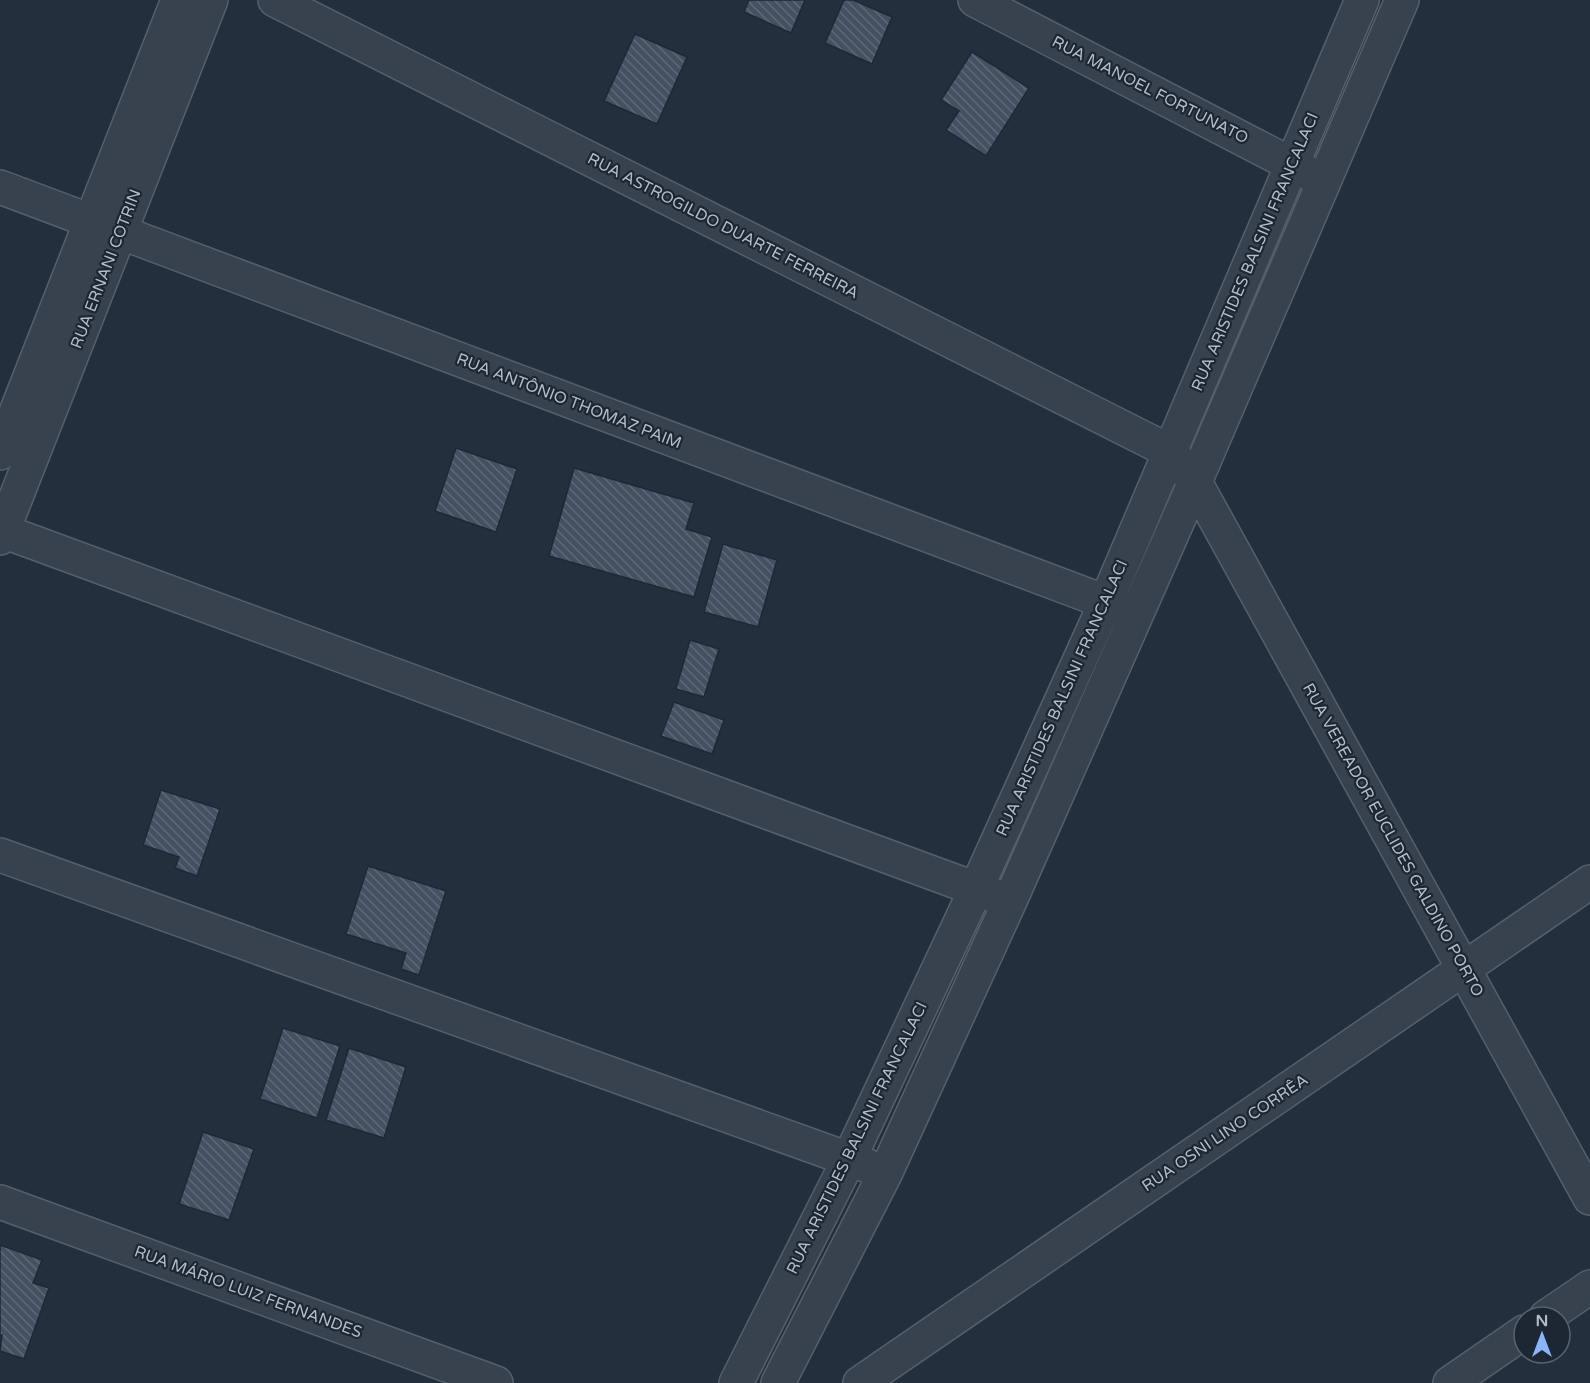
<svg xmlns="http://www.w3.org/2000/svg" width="1590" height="1383" viewBox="0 0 1590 1383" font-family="'Varela Round',sans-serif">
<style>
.building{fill:url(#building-back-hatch);stroke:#1f2835;stroke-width:1.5}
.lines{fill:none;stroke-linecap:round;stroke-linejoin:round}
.minor-casing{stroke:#565f6c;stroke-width:36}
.minor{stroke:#38414e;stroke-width:33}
.labels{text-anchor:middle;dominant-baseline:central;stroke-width:4.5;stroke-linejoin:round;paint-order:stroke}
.street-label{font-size:16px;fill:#b4bcc9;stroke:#1d2633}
</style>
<defs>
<pattern id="building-back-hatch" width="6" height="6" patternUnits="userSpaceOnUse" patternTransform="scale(1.5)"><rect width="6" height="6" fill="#455162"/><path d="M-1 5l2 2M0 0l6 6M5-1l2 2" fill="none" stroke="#5d6877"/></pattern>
</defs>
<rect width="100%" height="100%" fill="#242f3e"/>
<!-- building -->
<g class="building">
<path d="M749 0H805L791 33 744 12Z"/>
<path d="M844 0H853L892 17 872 64 825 43Z"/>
<path d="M635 34 687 57 657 124 604 101Z"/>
<path d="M972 52 1029 88 986 156 946 130 959 111 941 100Z"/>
<path d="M456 448 517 469 496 532 435 511Z"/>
<path d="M574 468 694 503 686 529 712 537 694 597 549 556Z"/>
<path d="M723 544 777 560 758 627 704 612Z"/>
<path d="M690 640 719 649 704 697 676 689Z"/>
<path d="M674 702 724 720 712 754 661 736Z"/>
<path d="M161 790 220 809 197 876 175 868 179 857 143 845Z"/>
<path d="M368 866 446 891 419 975 401 969 406 953 346 934Z"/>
<path d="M283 1028 340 1046 317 1118 260 1099Z"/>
<path d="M349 1048 406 1067 384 1138 326 1120Z"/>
<path d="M203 1132 254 1149 229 1220 179 1204Z"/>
<path d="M0 1245 42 1260 33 1283 49 1288 24 1359 0 1351 2 1335H0Z"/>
</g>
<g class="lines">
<!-- minor casing -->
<g class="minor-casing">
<g id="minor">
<path d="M275 0 1171 452 1195 482 1590 1198"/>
<path d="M975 0 1312 175"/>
<path d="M0 187 1127 610"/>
<path d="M0 453 178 0"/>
<path d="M0 530 995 896"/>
<path d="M0 538 211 0"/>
<path d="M0 855 868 1166"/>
<path d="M0 1202 496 1383"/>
<path d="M1546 1317 1590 1287"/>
<path d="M736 1383 849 1159 976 889 1106 602 1362 0"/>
<path d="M778 1383 886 1172 1010 901 1195 482 1402 0"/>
<path d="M860 1383 1590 882"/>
<path d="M1450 1383 1524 1332"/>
</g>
</g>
<!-- minor -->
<use href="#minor" class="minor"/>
</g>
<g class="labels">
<!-- street labels -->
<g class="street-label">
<text transform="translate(1150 90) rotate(27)">RUA MANOEL FORTUNATO</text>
<text transform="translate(723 226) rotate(27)">RUA ASTROGILDO DUARTE FERREIRA</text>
<text transform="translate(1255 252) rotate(-67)">RUA ARISTIDES BALSINI FRANCALACI</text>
<text transform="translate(106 269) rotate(-69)">RUA ERNANI COTRIN</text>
<text transform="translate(569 401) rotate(21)">RUA ANTÔNIO THOMAZ PAIM</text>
<text transform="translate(1062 698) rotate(-66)">RUA ARISTIDES BALSINI FRANCALACI</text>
<text transform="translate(1393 840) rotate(61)">RUA VEREADOR EUCLIDES GALDINO PORTO</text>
<text transform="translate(1225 1133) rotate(-34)">RUA OSNI LINO CORRÊA</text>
<text transform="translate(857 1138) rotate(-64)">RUA ARISTIDES BALSINI FRANCALACI</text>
<text transform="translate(248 1292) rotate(20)">RUA MÁRIO LUIZ FERNANDES</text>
</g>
</g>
<!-- north arrow -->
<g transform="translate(1542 1335)"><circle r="28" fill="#1d2633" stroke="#59626f" stroke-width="1.5"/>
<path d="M0-4.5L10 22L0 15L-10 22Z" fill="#8ab4f8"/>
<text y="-9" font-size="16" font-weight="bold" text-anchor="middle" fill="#b4bcc9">N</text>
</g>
</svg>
